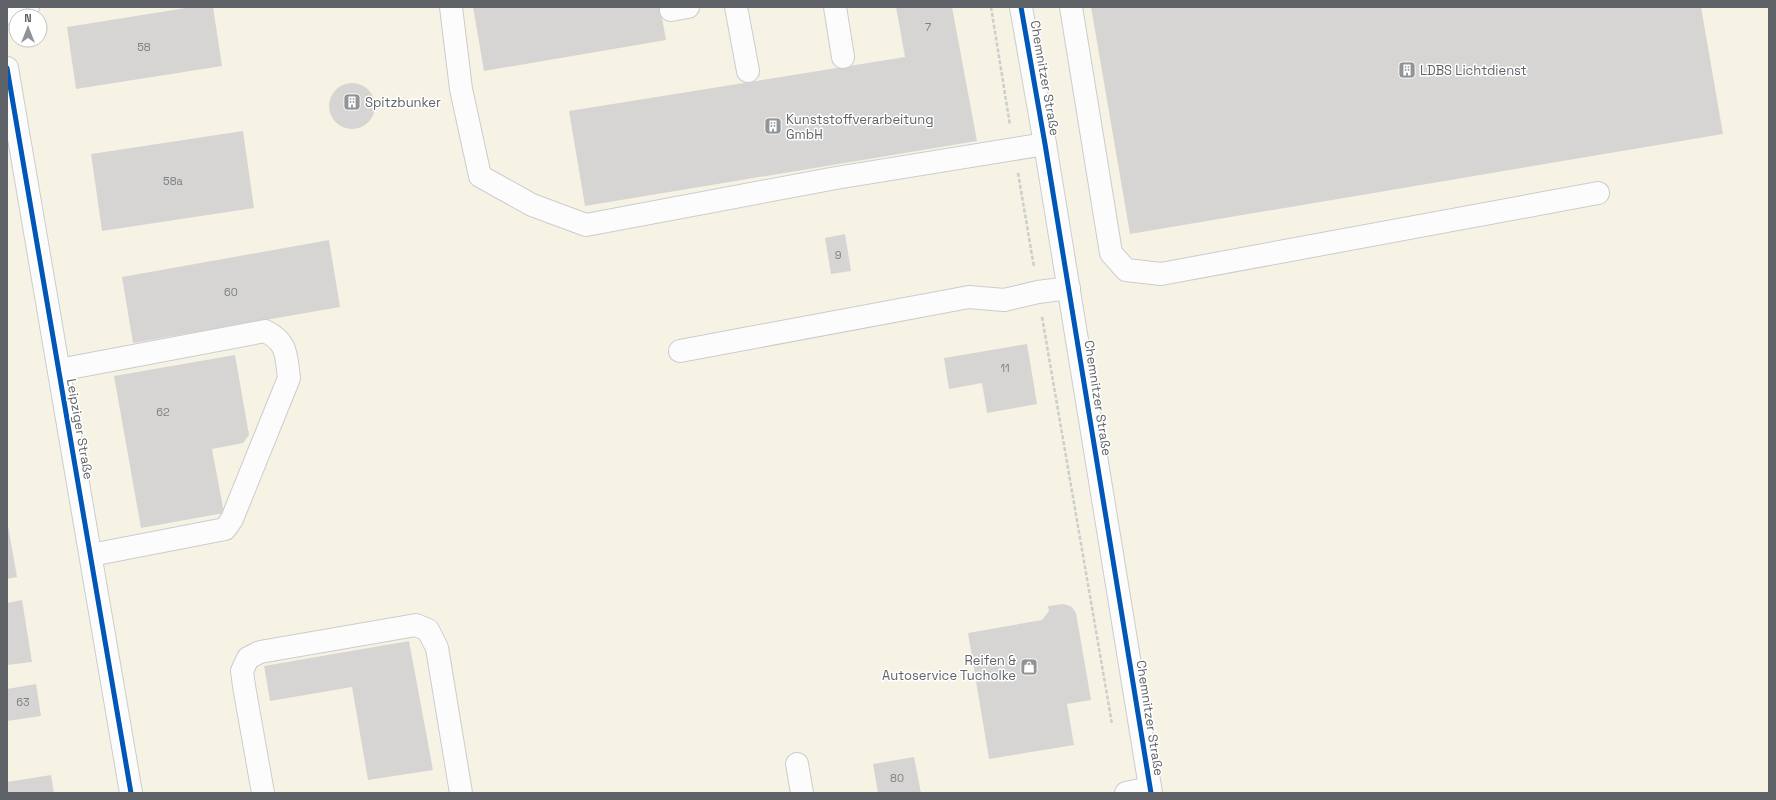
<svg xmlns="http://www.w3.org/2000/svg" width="1776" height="800" viewBox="0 0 1776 800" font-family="'Space Grotesk',sans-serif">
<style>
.commercial{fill:#f7f3e4;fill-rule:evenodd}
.building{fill:#d6d5d3}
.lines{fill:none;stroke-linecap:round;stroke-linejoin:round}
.minor-casing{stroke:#cbcccc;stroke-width:24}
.path{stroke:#cacfcc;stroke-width:2.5;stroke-dasharray:4 2;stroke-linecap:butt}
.minor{stroke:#fdfcfc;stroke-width:22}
.cycleway-casing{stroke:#fff;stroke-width:8}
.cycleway{stroke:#0057b8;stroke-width:5}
.labels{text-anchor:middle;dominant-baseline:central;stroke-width:3;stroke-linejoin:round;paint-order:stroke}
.number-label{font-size:11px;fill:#7e8184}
.poi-label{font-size:13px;fill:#5f6368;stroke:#fff;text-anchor:start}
.street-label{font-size:13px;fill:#5f6368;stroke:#fff}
</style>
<rect width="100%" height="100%" fill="#efeeea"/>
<!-- commercial -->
<path class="commercial" d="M7 7H1769V793H7ZM16 16H40V40H16Z"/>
<!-- building -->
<g class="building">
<path d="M192 7H213L222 66 76 89 67 27Z"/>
<path d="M473 7H660L666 40 484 71Z"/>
<path d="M896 7H952L977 141 585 206 569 111 905 57Z"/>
<path d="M1091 7H1701L1723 134 1130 234Z"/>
<circle cx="352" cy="106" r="23"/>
<path d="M243 131 254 208 102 231 91 154Z"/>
<path d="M845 234 851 271 831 274 825 238Z"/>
<path d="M329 240 340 307 133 343 122 277Z"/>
<path d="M1027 344 1037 404 987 413 982 383 949 389 944 358Z"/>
<path d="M235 355 249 435 243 443 212 449 224 513 141 528 114 376Z"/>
<path d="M7 520 17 577 7 579Z"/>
<path d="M22 600 32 662 7 665V603Z"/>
<path d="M1064 604 1072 607 1076 613 1091 700 1067 704 1074 745 989 759 968 633 1042 620 1049 611 1048 606Z"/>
<path d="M409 641 433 770 368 780 352 687 270 701 264 666Z"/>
<path d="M36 684 41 716 7 721V689Z"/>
<path d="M914 757 921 793H878L873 764Z"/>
<path d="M51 775 54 793H7V782Z"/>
</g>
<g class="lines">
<!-- minor casing -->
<g class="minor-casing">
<g id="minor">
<path d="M451 7 461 89 480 176 532 205 586 225 836 178 1045 144"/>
<path d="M736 7 748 71"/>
<path d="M835 7 843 57"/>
<path d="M1021 7 1045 144 1151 793"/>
<path d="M1071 7 1111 253 1126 270 1161 274 1598 193"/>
<path d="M671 10 688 7"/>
<path d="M7 13 28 7"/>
<path d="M7 68 131 793"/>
<path d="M680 351 969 297 1004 300 1038 292 1069 288"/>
<path d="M59 370 265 331C288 342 286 356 289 378L232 519 225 529 91 555"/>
<path d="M797 764 802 793"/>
<path d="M263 793 244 686 242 671 248 658 260 652 416 625 428 630 437 648 461 793"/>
<path d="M1126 793 1150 788"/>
</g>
</g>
<!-- path -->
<g class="path">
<path d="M991 7 1010 125"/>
<path d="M1018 173 1034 267"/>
<path d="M1042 317 1112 724"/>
</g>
<!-- minor -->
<use href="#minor" class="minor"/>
<!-- cycleway casing -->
<g class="cycleway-casing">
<g id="cycleway">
<path d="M1021 7 1045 144 1151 793"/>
<path d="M7 68 131 793"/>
</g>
</g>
<!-- cycleway -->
<use href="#cycleway" class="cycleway"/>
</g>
<!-- icons -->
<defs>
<g id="building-square" transform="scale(0.9)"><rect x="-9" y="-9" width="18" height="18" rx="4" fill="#919496" stroke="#fff"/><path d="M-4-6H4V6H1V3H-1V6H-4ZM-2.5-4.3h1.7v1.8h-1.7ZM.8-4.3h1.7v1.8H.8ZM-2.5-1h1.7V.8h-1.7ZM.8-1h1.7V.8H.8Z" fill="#fff"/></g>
<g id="shop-square" transform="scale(0.9)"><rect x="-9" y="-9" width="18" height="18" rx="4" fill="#919496" stroke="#fff"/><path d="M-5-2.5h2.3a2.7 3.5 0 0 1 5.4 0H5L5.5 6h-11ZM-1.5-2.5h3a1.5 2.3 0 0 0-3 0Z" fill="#fff"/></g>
</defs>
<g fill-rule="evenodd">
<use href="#building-square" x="1407" y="70"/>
<use href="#building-square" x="352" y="102"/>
<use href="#building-square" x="773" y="126"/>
<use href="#shop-square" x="1029" y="667"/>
</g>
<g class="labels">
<!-- number labels -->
<g class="number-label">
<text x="928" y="27">7</text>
<text x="144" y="47">58</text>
<text x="173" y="181">58a</text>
<text x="838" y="255">9</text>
<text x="231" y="292">60</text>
<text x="1005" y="368">11</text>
<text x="163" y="412">62</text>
<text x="23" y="702">63</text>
<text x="897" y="778">80</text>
</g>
<!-- poi labels -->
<g class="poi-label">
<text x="1420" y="70">LDBS Lichtdienst</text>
<text x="365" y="102">Spitzbunker</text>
<text x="786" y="119">Kunststoffverarbeitung<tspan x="786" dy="15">GmbH</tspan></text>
<text x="1016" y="660" text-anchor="end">Reifen &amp;<tspan x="1016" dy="15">Autoservice Tucholke</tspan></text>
</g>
<!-- street labels -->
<g class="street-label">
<text transform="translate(1045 78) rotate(80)">Chemnitzer Straße</text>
<text transform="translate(1098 398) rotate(81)">Chemnitzer Straße</text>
<text transform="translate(80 429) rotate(80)">Leipziger Straße</text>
<text transform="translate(1150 718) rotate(81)">Chemnitzer Straße</text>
</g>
</g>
<!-- border -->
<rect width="1776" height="800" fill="none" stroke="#5f6368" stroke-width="16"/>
<!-- north arrow -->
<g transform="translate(28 28)"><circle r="19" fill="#ffffff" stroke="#bfc1c3"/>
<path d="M0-3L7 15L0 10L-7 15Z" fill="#919496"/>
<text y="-6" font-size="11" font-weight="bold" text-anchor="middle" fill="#5f6368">N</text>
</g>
</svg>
